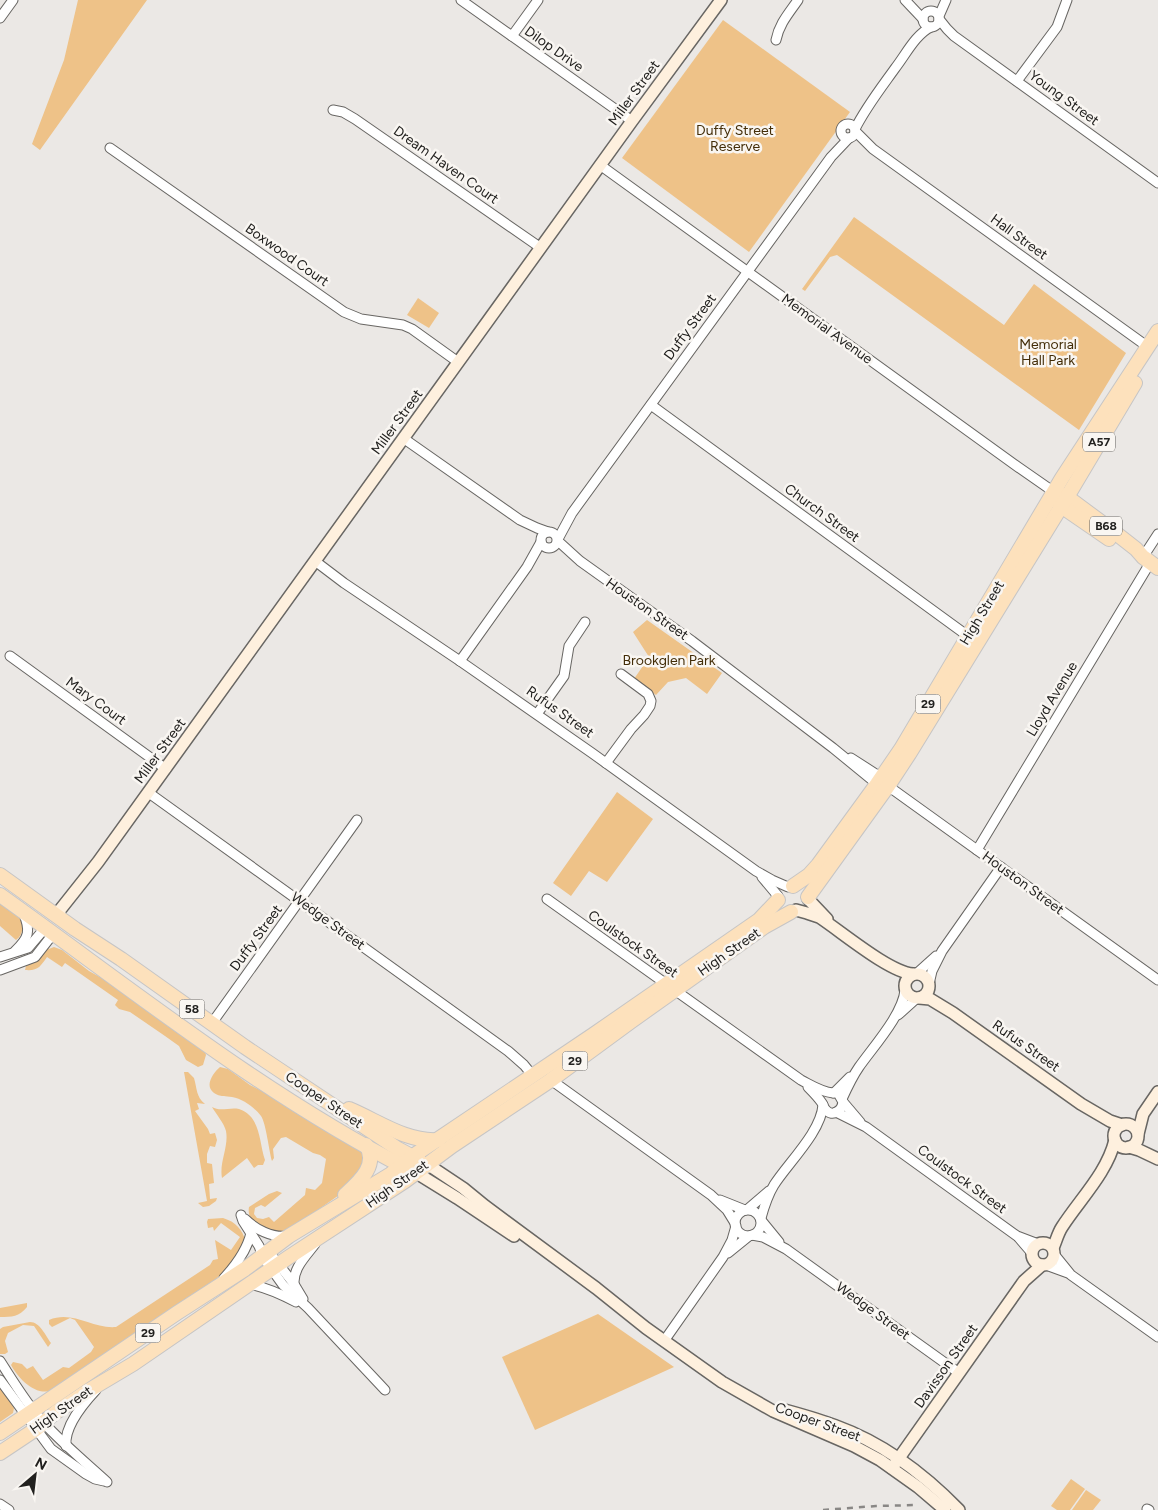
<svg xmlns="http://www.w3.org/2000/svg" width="1158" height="1510" viewBox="0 0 1158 1510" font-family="Figtree,sans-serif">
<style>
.green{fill:#eec288}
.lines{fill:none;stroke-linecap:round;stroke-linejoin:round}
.street-casing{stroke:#686663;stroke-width:11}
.secondary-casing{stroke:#686663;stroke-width:14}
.primary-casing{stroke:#c6c5c5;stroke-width:16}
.street{stroke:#fff;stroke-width:9}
.secondary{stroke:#fef0de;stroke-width:11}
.primary{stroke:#fde1bc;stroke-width:14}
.rail{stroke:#898785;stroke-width:2.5;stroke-dasharray:6 6;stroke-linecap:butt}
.labels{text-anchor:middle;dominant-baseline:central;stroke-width:5;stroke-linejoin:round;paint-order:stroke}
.shield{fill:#f9f6f2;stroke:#62615e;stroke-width:1}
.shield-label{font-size:12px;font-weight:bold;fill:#22211f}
.street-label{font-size:14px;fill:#22211f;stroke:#f9f6f2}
.park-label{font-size:14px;fill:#432d08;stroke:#f9f6f2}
</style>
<rect width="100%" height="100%" fill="#ebe8e5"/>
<!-- green -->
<g class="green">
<path d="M78 0H147L40 150 32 144 64 60Z"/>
<path d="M723 20 850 112 749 252 622 158Z"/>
<path d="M854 217 1004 325 1034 284 1126 353 1079 430 837 255 830 257 805 291 802 289Z"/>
<path d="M418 298 439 313 429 328 407 315Z"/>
<path d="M647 620 722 673 707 694 686 678 668 682 656 695 634 679 649 657 633 632Z"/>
<path d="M617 792 653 819 607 882 589 871 571 896 553 883Z"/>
<path d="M0 902 21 918C23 926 24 934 16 940L0 926Z"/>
<path d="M54 947 62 950 89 971 114 985 204 1049 206 1055 203 1065 198 1067 186 1060 179 1046 165 1036 130 1012 119 1009 115 1005 118 1000 65 963 62 967 47 957C40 967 38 971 25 970L26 966 36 960 46 950Z"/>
<path d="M220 1067 228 1069 250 1085 274 1097 362 1150 368 1157 355 1184 289 1230 277 1234C265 1228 246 1224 249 1207L269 1194 277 1191 282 1193 265 1207 261 1205 255 1208 254 1214 257 1218 263 1219 269 1217 274 1222 305 1195 306 1188 315 1190 322 1183 326 1159 320 1155 313 1153 286 1137 281 1138 273 1149 274 1158 272 1161C269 1151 266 1123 261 1116 254 1107 243 1099 232 1097 226 1096 220 1097 214 1093 204 1086 213 1073 220 1067Z"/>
<path d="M184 1072H188L194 1078C197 1088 196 1097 205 1104L197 1103 199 1109 195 1111 208 1129 210 1134 215 1133 217 1140 215 1147 210 1146 207 1154V1163L212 1164 214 1183 209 1184 210 1199 217 1198 216 1201 209 1206 203 1207 198 1203 207 1201Z"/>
<path d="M212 1107C220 1112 230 1107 239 1109 261 1116 259 1143 265 1160L263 1165H258L254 1168 247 1158 222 1178C219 1162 229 1147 226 1131 224 1123 216 1114 212 1107Z"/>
<path d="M223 1218C236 1222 242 1229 246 1242L228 1269 216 1279 50 1391C34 1395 18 1378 11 1365L13 1362 22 1364 27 1369 33 1366 43 1380 63 1367 69 1368 91 1352 94 1347 75 1320 70 1318 52 1327 49 1324V1320C73 1310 92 1329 116 1327L210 1265 213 1260 218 1259 215 1240 231 1250 240 1237 221 1223 214 1231 213 1227 208 1228 207 1222 208 1219Z"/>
<path d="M27 1303V1307C19 1317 12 1317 0 1317V1308Z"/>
<path d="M598 1314 674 1367 535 1430 502 1357Z"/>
<path d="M30 1322C40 1322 45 1335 51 1343L48 1347 34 1326 23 1325 8 1333 5 1341 8 1352 5 1354H0V1329L3 1327Z"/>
<path d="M0 1387 14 1408 13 1413 0 1422Z"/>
<path d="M1071 1479 1085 1489 1070 1510H1057L1051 1506Z"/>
<path d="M1086 1490 1101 1500 1093 1510H1072Z"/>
</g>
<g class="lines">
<!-- street casing -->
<g class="street-casing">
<g id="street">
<path d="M461 0 632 121"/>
<path d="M905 0 923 19"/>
<circle cx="931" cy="19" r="8"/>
<path d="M939 16 946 0"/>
<path d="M0 18 13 0"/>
<path d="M939 19 947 29 954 36 1158 183"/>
<path d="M512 36 538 0"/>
<path d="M776 40C779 24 789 13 798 0"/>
<path d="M1017 81 1057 27 1067 0"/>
<path d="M333 110 343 112 355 119 541 248"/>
<circle cx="848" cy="131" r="7"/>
<path d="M855 129C866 107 881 88 896 67 906 54 916 34 931 27"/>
<path d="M855 131 873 149 1148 347"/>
<path d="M110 148 344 312 361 319 403 325 412 329 458 362"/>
<path d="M600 165 1018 467 1054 492"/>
<path d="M651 405 972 639"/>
<path d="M403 438 520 520 537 528 548 532"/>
<circle cx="549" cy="540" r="8"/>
<path d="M558 539 572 513 831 157 849 138"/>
<path d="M558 541 580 561 692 641 833 748 877 784"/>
<path d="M1143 557 1158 534"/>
<path d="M315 561 344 583 460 661 592 753 756 871 772 880 788 887"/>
<path d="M10 656 166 769"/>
<path d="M460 661 527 567 541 542"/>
<path d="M537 714 564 676 569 646 585 622"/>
<path d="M851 758 882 778"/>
<path d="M606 763 631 729 644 715 650 706 651 701 648 694 621 674"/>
<path d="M888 786 1158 980"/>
<path d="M149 793 508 1051 524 1065 533 1076"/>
<path d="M977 850 1150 563"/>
<path d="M762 877 778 896"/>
<path d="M547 899 801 1080C811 1085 821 1092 833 1093"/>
<path d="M15 951C29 938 31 931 23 912"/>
<path d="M0 957 28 948 45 928"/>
<path d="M0 970 35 957 53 934"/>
<path d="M916 974 936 956"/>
<path d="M929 984 932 971 942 951 1001 867"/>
<path d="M898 1015 917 998"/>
<path d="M212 1023 357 820"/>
<path d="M551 1080 711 1195 727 1210 735 1223"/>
<path d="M808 1087C813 1092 818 1097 822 1103 824 1106 823 1107 826 1110 833 1118 842 1110 843 1102L839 1095"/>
<path d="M834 1093 850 1077"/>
<path d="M842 1099C847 1088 852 1077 859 1067 873 1047 903 1014 905 990"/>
<path d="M843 1102 860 1122"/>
<path d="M836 1112 866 1127 1017 1236 1038 1244"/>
<path d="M720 1200 745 1210"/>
<path d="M748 1209 769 1191"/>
<circle cx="748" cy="1223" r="13"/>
<path d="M241 1215 243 1221 259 1246 263 1257 283 1285 308 1308 385 1390"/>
<path d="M761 1218C764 1207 768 1195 774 1185 788 1163 821 1132 823 1105"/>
<path d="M245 1219C255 1229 272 1238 287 1236"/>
<path d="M761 1220 779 1242"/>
<path d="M752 1235 763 1237 786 1249 959 1373"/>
<path d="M1019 1238 1031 1252"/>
<path d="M266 1250 269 1252 294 1284 303 1299"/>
<path d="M728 1253 749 1236"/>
<path d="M1054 1254 1071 1275 1158 1337"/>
<path d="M1046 1265 1068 1273"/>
<path d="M224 1278C236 1265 247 1250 251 1233"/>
<path d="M249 1284C266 1287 281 1294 296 1302"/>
<path d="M294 1284C293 1268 306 1256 315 1244"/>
<path d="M664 1341 723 1257 732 1240 736 1226"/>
<path d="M0 1361C13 1381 26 1403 42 1421 62 1443 85 1462 107 1482"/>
<path d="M0 1380 51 1449 86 1474 95 1479 104 1481"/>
<path d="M66 1446C64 1426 83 1404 96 1390"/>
<path d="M0 1504 9 1510"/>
<path d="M1147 1509 1149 1510"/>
</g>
</g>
<!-- secondary casing -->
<g class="secondary-casing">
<g id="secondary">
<path d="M808 899 827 919"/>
<path d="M796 910 807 913 819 917C842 932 889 972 913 974"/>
<path d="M56 915 98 862 632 121 721 0"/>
<circle cx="917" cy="986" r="12"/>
<path d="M919 998 930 999 953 1013 1081 1104 1110 1121 1122 1125"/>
<circle cx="1126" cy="1136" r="12"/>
<path d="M1138 1134 1143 1114 1158 1092"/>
<path d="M1129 1147 1139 1150 1158 1159"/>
<path d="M427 1164 463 1188 485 1206 596 1288 646 1328 722 1382 773 1411 854 1446 880 1460 918 1487 945 1510"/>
<path d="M415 1172 457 1198 514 1236"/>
<circle cx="1043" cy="1254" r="11"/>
<path d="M1053 1248C1056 1241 1058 1233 1062 1227 1080 1199 1107 1173 1115 1140"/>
<path d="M781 1409C799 1414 818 1419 836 1426 883 1443 924 1474 959 1510"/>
<path d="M892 1468 1024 1281 1042 1265"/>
</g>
</g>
<!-- primary casing -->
<g class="primary-casing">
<g id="primary">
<path d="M1059 494 1067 497 1113 531 1136 549 1143 557 1158 568"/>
<path d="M1058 499 1061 506 1109 539"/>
<path d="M0 875 75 929 121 959 245 1047 398 1149 419 1160"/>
<path d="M793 886 809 875 818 865 877 784 901 749 1062 478 1158 331"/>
<path d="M0 895C133 990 262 1094 408 1169"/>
<path d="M808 897 888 786 909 754 1067 497 1135 383"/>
<path d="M349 1109C378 1121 406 1142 438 1140"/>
<path d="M345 1195C359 1182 379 1165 366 1145"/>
<path d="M0 1433 177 1313 245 1269 289 1236 391 1174 413 1156 593 1035 759 920 778 900"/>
<path d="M0 1453 36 1429 56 1412 86 1392 133 1364 289 1257 405 1181 452 1146 551 1080 630 1022 764 927 791 912"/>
</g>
</g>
<!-- street -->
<use href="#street" class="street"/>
<!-- secondary -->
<use href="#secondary" class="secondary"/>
<!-- primary -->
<use href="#primary" class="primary"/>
<!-- rail -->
<path class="rail" d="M823 1510 876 1506 918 1505"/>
</g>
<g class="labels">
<!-- shield labels -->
<g class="shield">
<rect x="1083" y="432.5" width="32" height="19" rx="4"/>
<rect x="1090" y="516.5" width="32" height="19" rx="4"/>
<rect x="915.5" y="694.5" width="25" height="19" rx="4"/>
<rect x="179.5" y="999.5" width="25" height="19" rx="4"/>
<rect x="562.5" y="1051.5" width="25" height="19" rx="4"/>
<rect x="135.5" y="1323.5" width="25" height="19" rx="4"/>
</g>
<g class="shield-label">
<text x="1099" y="442">A57</text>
<text x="1106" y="526">B68</text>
<text x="928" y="704">29</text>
<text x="192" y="1009">58</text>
<text x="575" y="1061">29</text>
<text x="148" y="1333">29</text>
</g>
<!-- street labels -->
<g class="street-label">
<text transform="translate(554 49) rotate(35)">Dilop Drive</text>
<text transform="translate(634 93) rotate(-54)">Miller Street</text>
<text transform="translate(1064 98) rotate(36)">Young Street</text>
<text transform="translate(446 165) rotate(35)">Dream Haven Court</text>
<text transform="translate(1019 237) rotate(36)">Hall Street</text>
<text transform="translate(287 255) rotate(35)">Boxwood Court</text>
<text transform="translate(690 327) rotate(-54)">Duffy Street</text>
<text transform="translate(827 329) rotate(36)">Memorial Avenue</text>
<text transform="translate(397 422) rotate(-54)">Miller Street</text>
<text transform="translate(822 513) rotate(36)">Church Street</text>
<text transform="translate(647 609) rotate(35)">Houston Street</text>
<text transform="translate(982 613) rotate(-59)">High Street</text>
<text transform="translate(1052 699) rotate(-59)">Lloyd Avenue</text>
<text transform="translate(96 701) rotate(36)">Mary Court</text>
<text transform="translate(560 712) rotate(35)">Rufus Street</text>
<text transform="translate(160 751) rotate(-54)">Miller Street</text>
<text transform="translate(1023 883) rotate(36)">Houston Street</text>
<text transform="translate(328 921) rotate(36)">Wedge Street</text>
<text transform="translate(256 938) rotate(-54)">Duffy Street</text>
<text transform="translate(633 944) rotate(35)">Coulstock Street</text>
<text transform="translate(729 952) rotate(-35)">High Street</text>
<text transform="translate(1026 1046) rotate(35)">Rufus Street</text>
<text transform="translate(324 1100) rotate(34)">Cooper Street</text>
<text transform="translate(962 1179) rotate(36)">Coulstock Street</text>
<text transform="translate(397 1184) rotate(-35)">High Street</text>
<text transform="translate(873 1311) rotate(36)">Wedge Street</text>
<text transform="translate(946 1366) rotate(-55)">Davisson Street</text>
<text transform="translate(61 1410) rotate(-35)">High Street</text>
<text transform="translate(818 1422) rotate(20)">Cooper Street</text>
</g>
<!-- park labels -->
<g class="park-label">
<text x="735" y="130">Duffy Street<tspan x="735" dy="16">Reserve</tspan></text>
<text x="1048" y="344">Memorial<tspan x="1048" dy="16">Hall Park</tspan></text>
<text x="669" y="660">Brookglen Park</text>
</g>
</g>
<!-- north arrow -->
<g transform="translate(35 1475) rotate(28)" stroke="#f9f6f2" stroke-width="4" paint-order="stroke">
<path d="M0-4L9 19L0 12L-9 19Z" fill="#22211f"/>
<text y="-8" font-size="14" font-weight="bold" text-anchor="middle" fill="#22211f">N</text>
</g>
</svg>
